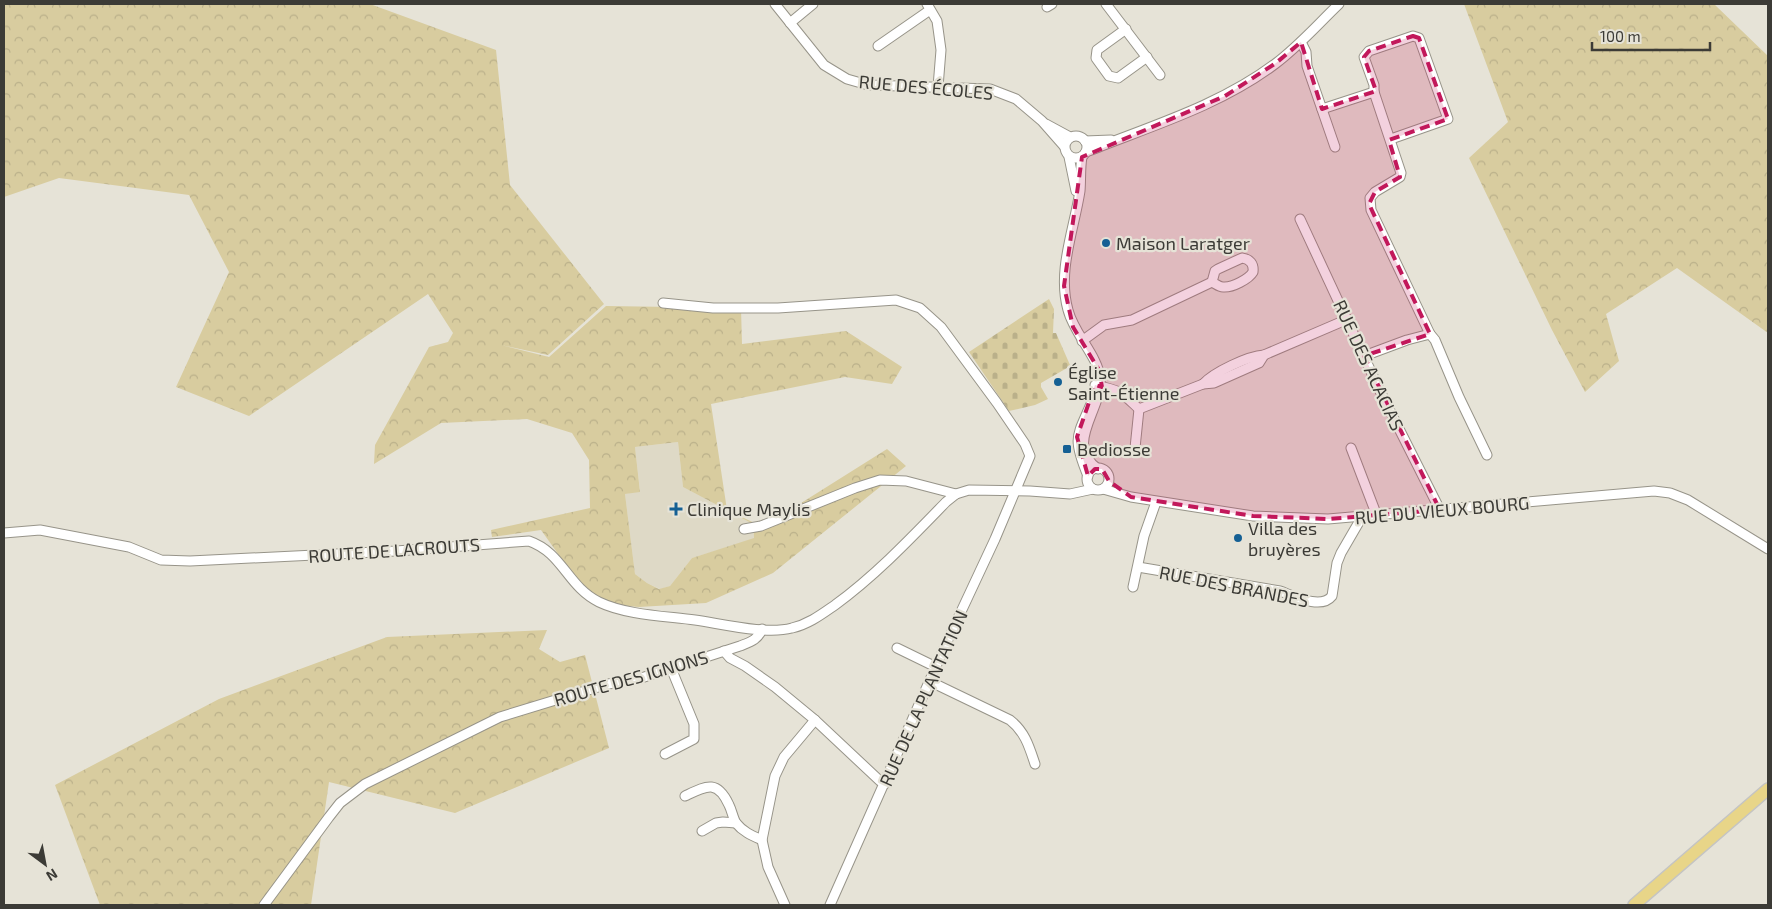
<svg xmlns="http://www.w3.org/2000/svg" width="1772" height="909" viewBox="0 0 1772 909" font-family="'Exo 2',sans-serif">
<style>
.built{fill:#ded9c6}
.forest{fill:url(#forest-crowns);fill-rule:evenodd}
.cemetery{fill:url(#cemetery-stones)}
.lines{fill:none;stroke-linecap:round;stroke-linejoin:round}
.minor-casing{stroke:#979489;stroke-width:11}
.major-casing{stroke:#c4c4c3;stroke-width:14}
.minor{stroke:#fff;stroke-width:9}
.major{stroke:#e8d588;stroke-width:11}
.marked{fill:#c2185b;fill-opacity:0.2;stroke:#c2185b;stroke-width:4;stroke-dasharray:10 6;stroke-linejoin:round}
.poi-dot{fill:#156094;stroke:#e6e3d7;stroke-width:2}
.labels{text-anchor:middle;dominant-baseline:central;stroke-width:4.5;stroke-linejoin:round;paint-order:stroke}
.street-label{font-size:18px;fill:#3c3b36;stroke:#e6e3d7}
.poi-label{font-size:18px;fill:#3c3b36;stroke:#e6e3d7;text-anchor:start}
</style>
<defs>
<pattern id="forest-crowns" width="20" height="18" patternUnits="userSpaceOnUse" patternTransform="scale(1.25)"><rect width="20" height="18" fill="#d8cc9f"/><path d="M2 6a3 3 0 1 1 6 0M12 15a3 3 0 1 1 6 0" fill="none" stroke="#bab08a"/></pattern>
<pattern id="cemetery-stones" width="16" height="16" patternUnits="userSpaceOnUse" patternTransform="scale(1.25)"><rect width="16" height="16" fill="#d8cc9f"/><path d="M2 7V4a2 2 0 0 1 4 0v3zM10 15v-3a2 2 0 0 1 4 0v3z" fill="#bab08a"/></pattern>
</defs>
<rect width="100%" height="100%" fill="#e6e3d7"/>
<!-- built -->
<path class="built" d="M678 442 683 487 753 524 754 539 692 558 670 586 660 589 647 583 635 574 625 494 640 491 635 447Z"/>
<!-- forest -->
<g class="forest">
<path d="M4 4H370L496 50 510 185 604 304 548 355 501 345 549 357 606 306 741 308 742 344 846 331 902 367 892 384 845 377 711 404 727 510 763 527 887 449 906 466 773 573 706 603 639 607 607 604 581 586 541 530 492 537 491 530 590 508 589 460 572 433 527 419 441 423 374 464 375 445 429 347 448 342 453 333 428 294 249 416 176 387 229 272 189 195 59 178 4 197ZM678 442 683 487 753 524 754 538 692 558 670 586 659 589 647 583 635 574 625 494 640 492 635 447Z"/>
<path d="M1464 4H1714L1768 56V333L1677 268 1606 314 1619 361 1585 392 1552 330 1469 158 1508 122Z"/>
<path d="M547 630 539 649 560 662 585 655 609 748 455 813 329 782 311 905H100L55 785 219 699 387 637Z"/>
</g>
<!-- cemetery -->
<path class="cemetery" d="M1049 299 1054 309 1053 333H1056L1070 365 1067 367V368L1041 383V387L1048 399 1035 405 1009 411 969 352Z"/>
<g class="lines">
<!-- minor casing -->
<g class="minor-casing">
<g id="minor">
<path d="M775 4 824 65 847 79 868 85 990 89 1016 99 1042 121 1064 146"/>
<path d="M927 4 937 21 941 50 938 87"/>
<path d="M1106 4 1160 75"/>
<path d="M1047 7 1052 4"/>
<path d="M790 23 813 4"/>
<path d="M1126 29 1097 50 1096 58 1109 76 1118 78 1147 57"/>
<path d="M1301 42 1306 52 1307 66 1335 147"/>
<path d="M878 46 930 10"/>
<path d="M1374 92V85L1364 57 1369 51 1413 36 1419 38 1448 119 1391 139"/>
<path d="M1322 109 1374 92 1401 173 1400 177 1375 192 1370 198 1371 210 1430 334"/>
<path d="M1046 124 1070 137"/>
<circle cx="1076" cy="147" r="11"/>
<path d="M1085 141 1111 140"/>
<path d="M1086 152C1151 126 1219 106 1275 64 1299 46 1318 24 1339 4"/>
<path d="M1069 157 1076 191"/>
<path d="M1082 157C1080 168 1081 179 1080 191 1074 230 1057 271 1068 310 1074 334 1098 356 1100 378 1103 410 1063 443 1098 469"/>
<path d="M1300 219 1380 391 1440 510"/>
<path d="M1242 258C1250 259 1254 264 1253 272 1249 279 1232 288 1223 287 1219 287 1216 284 1212 282L1215 271 1218 269Z"/>
<path d="M663 303 713 308H778L896 300 920 308 941 327 997 403 1025 444 1030 456 995 539 945 646 830 905"/>
<path d="M1082 341 1104 325 1132 320 1212 282"/>
<path d="M1364 356 1407 340 1430 334 1435 340 1459 397 1487 455"/>
<path d="M1203 384C1214 372 1248 356 1264 355L1348 319"/>
<path d="M1095 385C1122 391 1120 391 1139 409L1203 384 1214 383 1259 363 1264 355"/>
<path d="M1135 448 1139 409"/>
<path d="M1351 448 1377 516"/>
<circle cx="1098" cy="479" r="11"/>
<path d="M1088 476C1071 435 1078 436 1093 399"/>
<path d="M1103 489 1131 497 1253 516 1328 519 1654 491 1670 493 1688 500 1768 549"/>
<path d="M744 529 761 526 855 488 880 480 906 481 956 494"/>
<path d="M4 533 40 530 129 547 161 560 190 561 396 551 529 541C563 553 567 586 599 602 626 615 665 616 695 620 723 624 766 635 792 628 809 624 822 614 835 605 876 575 911 538 946 502L956 494 969 490 1030 491 1070 494 1093 489"/>
<path d="M1138 567 1280 591C1294 596 1321 610 1332 596L1337 563 1341 553 1359 522 1360 517"/>
<path d="M1133 587 1144 536 1156 502"/>
<path d="M897 648 936 667"/>
<path d="M724 651 730 658 745 666 775 687 815 720 880 781 885 784"/>
<path d="M929 681 1010 720C1025 732 1029 746 1035 764"/>
<path d="M665 754 694 739V724L671 668"/>
<path d="M685 796C706 786 717 779 729 805 732 811 733 818 736 823 743 832 753 836 762 840"/>
<path d="M702 831 716 823 723 822 736 823"/>
<path d="M264 905 329 817 340 803 365 784 500 717 608 684 635 680 740 646C750 642 758 640 762 629"/>
<path d="M785 905 768 867 762 840 775 776 784 757 815 720"/>
</g>
</g>
<!-- major casing -->
<g class="major-casing">
<path id="major" d="M1634 905 1768 789"/>
</g>
<!-- minor -->
<use href="#minor" class="minor"/>
<!-- major -->
<use href="#major" class="major"/>
</g>
<!-- marked area -->
<path class="marked" d="M1413 36 1419 38 1448 119 1389 140 1400 177 1375 192 1369 204 1430 334 1364 356 1440 510 1328 519 1253 516 1131 497 1109 481 1102 469H1095L1088 476 1077 437 1095 385 1102 387 1099 370 1073 327 1064 286 1082 157 1225 96 1276 63 1301 42 1322 109 1376 91 1364 57 1369 51Z"/>
<!-- markers -->
<g class="poi-dot">
<circle cx="1106" cy="243" r="5"/>
<circle cx="1058" cy="382" r="5"/>
<rect x="1062" y="444" width="10" height="10" rx="2.5"/>
<path d="M673.5 501.5h5v5h5v5h-5v5h-5v-5h-5v-5h5z"/>
<circle cx="1238" cy="538" r="5"/>
</g>
<g class="labels">
<!-- street labels -->
<g class="street-label">
<text transform="translate(926 87) rotate(5)">RUE DES ÉCOLES</text>
<text transform="translate(1369 365) rotate(65)">RUE DES ACACIAS</text>
<text transform="translate(1442 510) rotate(-5)">RUE DU VIEUX BOURG</text>
<text transform="translate(394 550) rotate(-4)">ROUTE DE LACROUTS</text>
<text transform="translate(1234 586) rotate(11)">RUE DES BRANDES</text>
<text transform="translate(631 678) rotate(-16)">ROUTE DES IGNONS</text>
<text transform="translate(923 698) rotate(-66)">RUE DE LA PLANTATION</text>
</g>
<!-- poi labels -->
<g class="poi-label">
<text x="1116" y="243">Maison Laratger</text>
<text x="1068" y="372">Église<tspan x="1068" dy="21">Saint-Étienne</tspan></text>
<text x="1077" y="449">Bediosse</text>
<text x="687" y="509">Clinique Maylis</text>
<text x="1248" y="528">Villa des<tspan x="1248" dy="21">bruyères</tspan></text>
</g>
</g>
<!-- border -->
<rect width="1772" height="909" fill="none" stroke="#3c3b36" stroke-width="10"/>
<!-- north arrow -->
<g transform="translate(45 864) rotate(148)" stroke="#e6e3d7" stroke-width="4" paint-order="stroke">
<path d="M0-4L9 19L0 12L-9 19Z" fill="#3c3b36"/>
<text y="-8" font-size="14" font-weight="bold" text-anchor="middle" fill="#3c3b36">N</text>
</g>
<!-- scale -->
<path d="M1592 42v8h118v-8" fill="none" stroke="#3c3b36" stroke-width="2.5"/>
<text x="1600" y="42" font-size="15" fill="#3c3b36" stroke="#e6e3d7" stroke-width="4" paint-order="stroke">100 m</text>
</svg>
